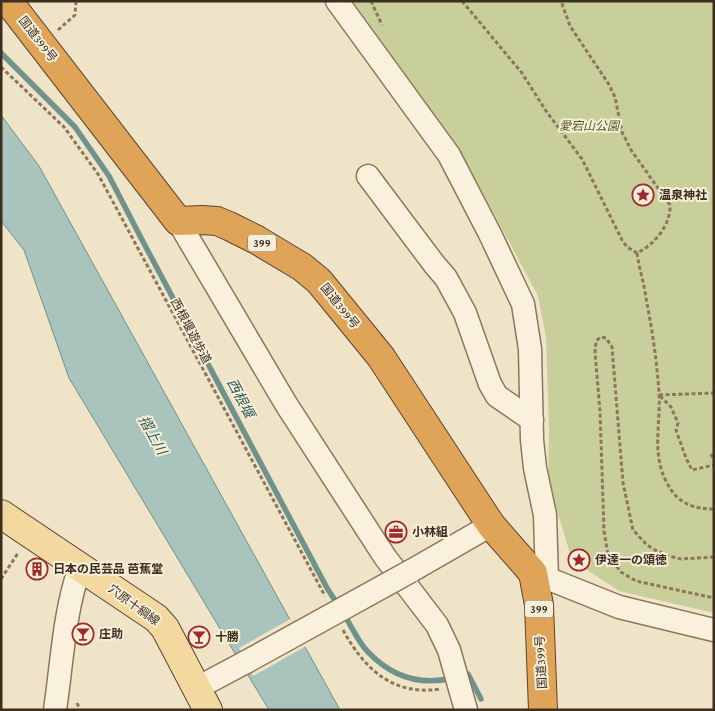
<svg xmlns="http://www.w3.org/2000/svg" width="715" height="711" viewBox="0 0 715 711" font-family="'Crimson Pro','Noto Sans JP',serif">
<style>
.green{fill:#c9cf9b}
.water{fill:#a9c4bc;stroke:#6f938a}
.pier{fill:#f0e4c8}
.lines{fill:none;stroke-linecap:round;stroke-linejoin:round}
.stream{stroke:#6f938a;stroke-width:5.5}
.minor-casing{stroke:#8d765c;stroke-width:25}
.major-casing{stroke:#5b4430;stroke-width:30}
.highway-casing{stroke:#5b4430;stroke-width:30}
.path{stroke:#8d765c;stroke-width:3;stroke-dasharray:4 2.5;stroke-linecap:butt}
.minor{stroke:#faf1dc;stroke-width:22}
.major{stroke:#f3d9a0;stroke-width:28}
.highway{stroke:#e0a458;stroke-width:28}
.minor-bridge-casing{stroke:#8d765c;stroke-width:25;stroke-linecap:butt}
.minor-bridge{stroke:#faf1dc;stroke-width:22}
.labels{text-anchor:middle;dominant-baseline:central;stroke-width:4;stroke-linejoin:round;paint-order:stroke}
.shield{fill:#f7eed8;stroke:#756857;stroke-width:1}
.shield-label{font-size:11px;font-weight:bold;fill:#3d2e20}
.street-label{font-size:12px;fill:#3d2e20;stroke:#f7eed8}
.park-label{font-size:12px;font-style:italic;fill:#4d5a26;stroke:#f7eed8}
.poi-label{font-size:12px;font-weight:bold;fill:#3d2e20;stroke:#f7eed8;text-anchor:start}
.water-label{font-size:14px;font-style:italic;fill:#2f5d5a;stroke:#f7eed8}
</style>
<rect width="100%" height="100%" fill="#f0e4c8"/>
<!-- green -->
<path class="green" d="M353 1H714V613L619 591 572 560 548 481 549 430 546 337 538 296 468 165 445 129Z"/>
<!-- water -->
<path class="water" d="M1 115 39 166 340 710H269L69 378 24 250 1 221Z"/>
<!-- pier -->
<path class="pier" d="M292 618 308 645 253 676 239 648Z"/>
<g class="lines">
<!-- stream -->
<g class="stream">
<path d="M1 53 75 127 109 176 140 236 327 588 338 605"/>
<path d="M343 613C351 625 358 642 368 652 392 677 420 686 453 678"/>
<path d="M462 675 468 674 481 699"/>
</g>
<!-- minor casing -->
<g class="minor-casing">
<g id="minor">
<path d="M337 1 449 155 490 234 523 304 530 349 532 440 535 468 545 515 547 579"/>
<path d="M368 176 434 264 446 278 465 313 490 384 497 396 532 420"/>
<path d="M178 221 286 404 385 557 437 625 449 650 466 710"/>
<path d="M411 571 491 525"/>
<path d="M534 573 619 607 714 630"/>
<path d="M197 688 246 662"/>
<path d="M55 710C62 663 64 612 80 567"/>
</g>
</g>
<!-- major casing -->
<g class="major-casing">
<path id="major" d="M1 514 156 618 165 628 208 710"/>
</g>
<!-- highway casing -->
<g class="highway-casing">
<path id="highway" d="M8 1 178 221 202 220 217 221 229 226 257 240 302 267 319 281 381 357 491 525 533 573 539 605 543 710"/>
</g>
<!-- path -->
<g class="path">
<path d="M371 1 382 25"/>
<path d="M462 1 522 73 546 111 582 159 622 240 627 247 637 253C654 245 671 225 670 205L631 150 622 132 615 97 608 83 570 26 561 1"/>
<path d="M58 30 75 15 76 1"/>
<path d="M1 67 64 127 98 174 325 596"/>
<path d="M637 253C639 268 644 283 646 298 652 329 657 361 659 393 661 424 651 454 667 483 677 503 693 509 714 509"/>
<path d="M659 395 714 393"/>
<path d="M660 396 671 407 678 423 676 430 686 458 692 470 714 465"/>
<path d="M711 454 714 461"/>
<path d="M714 557 681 559 669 556 655 550 647 545 633 530 623 483 612 347 606 338 601 337 596 341 595 353 600 411 604 531 608 555 621 572 636 581 714 598"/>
<path d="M1 579 18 553"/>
<path d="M343 630C365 670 393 696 441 689"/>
<path d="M77 703 80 710"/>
</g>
<!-- minor -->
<use href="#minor" class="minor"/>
<!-- major -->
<use href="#major" class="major"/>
<!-- highway -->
<use href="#highway" class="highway"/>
<!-- minor-bridge casing -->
<g class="minor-bridge-casing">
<path id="minor-bridge" d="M246 662 411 571"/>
</g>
<!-- minor-bridge -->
<use href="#minor-bridge" class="minor-bridge"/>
</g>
<!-- icons -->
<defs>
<g id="sight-ring" transform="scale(1.125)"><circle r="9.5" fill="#f7eed8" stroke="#9e2a2b" stroke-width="1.5"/><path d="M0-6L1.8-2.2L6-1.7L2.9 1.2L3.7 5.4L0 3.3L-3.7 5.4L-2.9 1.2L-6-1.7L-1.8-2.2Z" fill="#9e2a2b"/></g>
<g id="office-ring" transform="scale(1.125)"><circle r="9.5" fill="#f7eed8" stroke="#9e2a2b" stroke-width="1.5"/><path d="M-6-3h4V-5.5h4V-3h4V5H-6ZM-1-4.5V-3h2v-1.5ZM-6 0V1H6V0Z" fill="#9e2a2b"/></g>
<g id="building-ring" transform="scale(1.125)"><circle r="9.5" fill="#f7eed8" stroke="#9e2a2b" stroke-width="1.5"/><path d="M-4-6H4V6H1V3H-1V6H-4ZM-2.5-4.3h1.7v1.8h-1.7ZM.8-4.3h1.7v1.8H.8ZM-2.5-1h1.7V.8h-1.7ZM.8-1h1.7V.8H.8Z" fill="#9e2a2b"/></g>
<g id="bar-ring" transform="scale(1.125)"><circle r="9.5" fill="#f7eed8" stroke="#9e2a2b" stroke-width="1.5"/><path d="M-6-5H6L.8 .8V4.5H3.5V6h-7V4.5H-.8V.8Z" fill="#9e2a2b"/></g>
</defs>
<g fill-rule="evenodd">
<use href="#sight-ring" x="643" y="195"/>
<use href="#office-ring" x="396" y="532"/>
<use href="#sight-ring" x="579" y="560"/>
<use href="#building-ring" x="37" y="569"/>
<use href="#bar-ring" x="83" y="634"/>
<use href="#bar-ring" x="199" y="637"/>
</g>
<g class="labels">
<!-- shield labels -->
<g class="shield">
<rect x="248" y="234.5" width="28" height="17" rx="4"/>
<rect x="525" y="600.5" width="28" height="17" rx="4"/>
</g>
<g class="shield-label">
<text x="262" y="243">399</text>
<text x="539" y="609">399</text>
</g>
<!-- street labels -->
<g class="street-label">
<text transform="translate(38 39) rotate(52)">国道399号</text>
<text transform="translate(340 306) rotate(51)">国道399号</text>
<text transform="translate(191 331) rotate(62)">西根堰遊歩道</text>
<text transform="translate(134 605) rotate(36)">穴原十綱線</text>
<text transform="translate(541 662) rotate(-93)">国道399号</text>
</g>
<!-- park labels -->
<g class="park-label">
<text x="589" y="126">愛宕山公園</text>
</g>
<!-- poi labels -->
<g class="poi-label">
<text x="659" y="195">温泉神社</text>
<text x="412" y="532">小林組</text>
<text x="595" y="560">伊達一の頌徳</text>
<text x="53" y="569">日本の民芸品 芭蕉堂</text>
<text x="99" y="634">庄助</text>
<text x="215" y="637">十勝</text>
</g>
<!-- water labels -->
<g class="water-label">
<text transform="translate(241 398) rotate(62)">西根堰</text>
<text transform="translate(153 435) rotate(61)">摺上川</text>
</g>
</g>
<!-- border -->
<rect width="715" height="711" fill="none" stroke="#3d2e20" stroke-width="5"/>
</svg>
